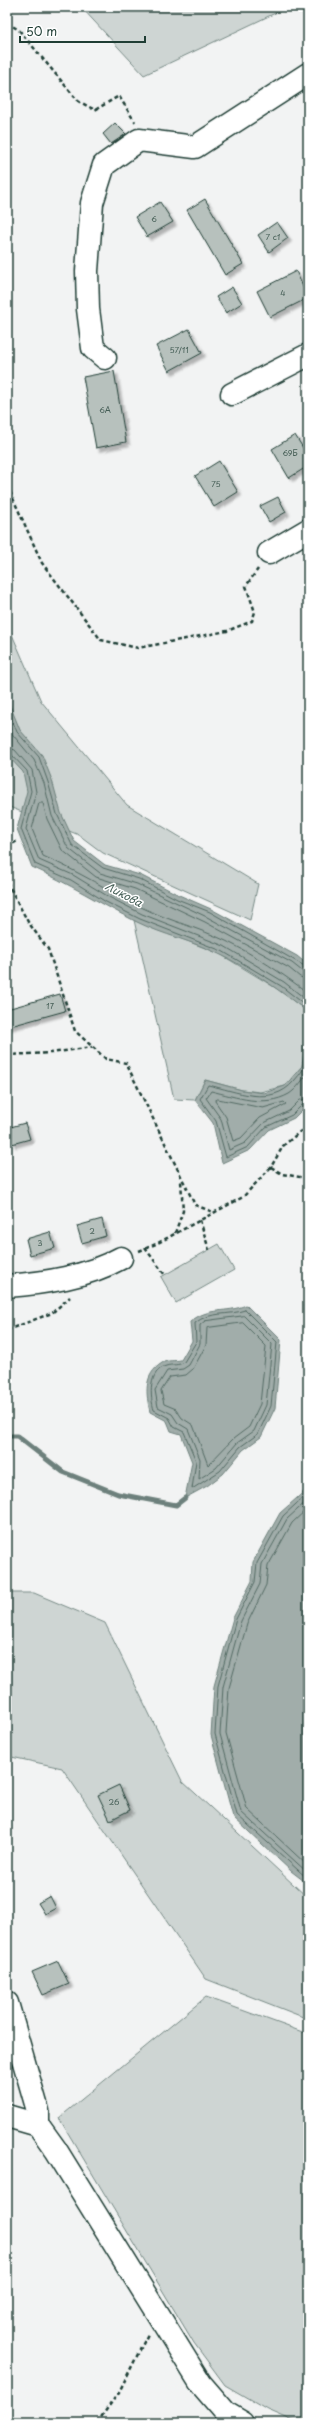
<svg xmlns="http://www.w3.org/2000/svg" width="315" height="2430" viewBox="0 0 315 2430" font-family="'Playpen Sans',sans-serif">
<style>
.green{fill:#ced5d3;stroke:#768984}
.water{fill:#a1adaa;stroke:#6d807b}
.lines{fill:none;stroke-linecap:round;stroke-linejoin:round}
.shore{stroke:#536a63;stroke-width:1}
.stream{stroke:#6d807b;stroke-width:5}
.building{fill:#b7c1bd;stroke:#1f3d34;filter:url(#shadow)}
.minor-casing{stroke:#1f3d34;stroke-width:25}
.path{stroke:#1f3d34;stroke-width:2.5;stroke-dasharray:4 3;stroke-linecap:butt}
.minor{stroke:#fff;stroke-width:22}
.labels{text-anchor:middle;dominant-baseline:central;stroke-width:3;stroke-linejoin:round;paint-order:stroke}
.number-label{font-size:8px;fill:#455e56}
.water-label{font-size:11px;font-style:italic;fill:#465f57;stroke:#fff}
</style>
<defs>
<filter id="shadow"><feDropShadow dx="3.5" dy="3.5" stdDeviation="1" flood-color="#0004"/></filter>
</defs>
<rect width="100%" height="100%" fill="#f2f3f3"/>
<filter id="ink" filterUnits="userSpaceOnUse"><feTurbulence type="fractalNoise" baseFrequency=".025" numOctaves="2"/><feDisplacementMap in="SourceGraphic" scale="8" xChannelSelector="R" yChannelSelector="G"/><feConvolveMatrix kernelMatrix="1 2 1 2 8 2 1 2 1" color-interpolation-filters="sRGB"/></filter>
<g filter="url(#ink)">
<!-- green -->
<g class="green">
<path d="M81 7H288L144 75Z"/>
<path d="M7 623 41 701 127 805 258 884 250 920 103 853 79 835 7 806Z"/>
<path d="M134 920 220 954 279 990 308 1012 302 1066 285 1086 260 1092 242 1090 205 1080 195 1100 174 1099Z"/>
<path d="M219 1244 234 1270 176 1303 161 1277Z"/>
<path d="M7 1593H34L105 1623 182 1781 308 1898V2019L206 1979 62 1768 7 1756Z"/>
<path d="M206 1997 308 2034V2423H298L268 2410 225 2385 194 2343 59 2118Z"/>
</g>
<!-- water -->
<g class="water">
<path d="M7 698 20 730 42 755 52 780 61 813 74 841 105 865 140 875 179 895 211 909 297 956 308 965V1012C280 991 251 969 219 954 193 941 163 935 137 922 101 904 68 883 32 867L17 829 27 791 23 772 7 755Z"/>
<path d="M308 1041V1108H304L294 1118 269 1130 250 1150 222 1163 213 1123 195 1100 205 1080 242 1090 264 1093 285 1086 302 1066Z"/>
<path d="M246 1305 281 1340 275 1408 261 1437 243 1450 223 1474 207 1486 185 1498 192 1462 181 1434 171 1431 167 1421 150 1412C146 1394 143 1375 162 1363 166 1360 176 1361 181 1360L192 1341 190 1322C209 1306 226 1314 246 1305Z"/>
<path d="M308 1480V1884L291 1871 233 1817 211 1735 214 1686 233 1618 252 1581 253 1562 280 1513 306 1490Z"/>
</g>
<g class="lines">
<!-- shore -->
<g class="shore">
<path d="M7 707 17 732 39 757 48 782 57 814 72 845 103 868 139 879 177 899 210 912 308 968"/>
<path d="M7 721 13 735 34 760 44 783 52 816 68 848 100 873 137 884 207 917 292 963 302 971 308 973"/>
<path d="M7 747 15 750 32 770 36 792 26 829 39 860 73 875 109 897 142 914 224 946 284 982 308 1001"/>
<path d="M7 752 11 754 27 771 31 791 21 829 35 864 71 880 106 902 140 919 222 951 281 986 308 1007"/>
<path d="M308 979 300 977 289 968 205 922 135 889 96 877 62 850 47 819 43 803H39L32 829 43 856C78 871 109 891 143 908 170 921 199 928 226 941 255 955 283 974 308 993"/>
<path d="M308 1058C305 1068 301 1073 294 1081 271 1108 236 1091 208 1085L200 1099 216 1121 226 1157 248 1147 266 1127 292 1115 302 1105 308 1104"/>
<path d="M308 1073C303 1079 297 1089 289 1094 264 1108 237 1097 211 1091L206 1098 221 1119 229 1150 245 1143 264 1123 289 1111 300 1100 308 1099"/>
<path d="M218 1099 263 1108 284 1102 286 1104 260 1118 241 1138 233 1141 226 1117 215 1101Z"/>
<path d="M245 1310 277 1342 271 1406 258 1434 240 1447 220 1471 192 1489 196 1461 184 1432 174 1427 169 1418 154 1410C150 1397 148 1371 166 1366 172 1364 179 1366 184 1362L196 1342 195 1323C210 1311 228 1316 245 1310Z"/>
<path d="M244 1316 272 1344 266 1405 254 1431 237 1443 216 1468 199 1479 200 1459 188 1429 178 1423 172 1414 158 1407 155 1390 167 1371 183 1369 189 1365 200 1344V1325L205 1321Z"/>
<path d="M243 1323 266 1346 260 1404 249 1427 233 1439 208 1465 193 1425 182 1418 176 1409 164 1404 161 1391 170 1377 186 1375 193 1369 206 1345 207 1328Z"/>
<path d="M308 1493 283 1516 257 1563 255 1582 236 1619 218 1686 215 1734 237 1815 308 1879"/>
<path d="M308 1500 287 1519 262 1564 260 1584 241 1621 223 1687 220 1734 241 1812 308 1873"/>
<path d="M308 1508 292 1523 268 1566 266 1585 247 1624 229 1688 226 1733 247 1809 308 1866"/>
</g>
<!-- stream -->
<path class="stream" d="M7 1436H17L63 1472 118 1494 176 1505 185 1498"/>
</g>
<!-- building -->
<g class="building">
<path d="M115 123 126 134 111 144 103 134Z"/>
<path d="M205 199 243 264 225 275 187 210Z"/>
<path d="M160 202 173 222 147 237 135 217Z"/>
<path d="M277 222 288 238 269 252 258 235Z"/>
<path d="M296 271 308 298 270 317 257 291Z"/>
<path d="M232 287 242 303 226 313 216 297Z"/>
<path d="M189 329 202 353 169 371 156 346Z"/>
<path d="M114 371 126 442 96 448 83 377Z"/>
<path d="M295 435 308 456V466L289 478 272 449Z"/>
<path d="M219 461 238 492 214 507 195 476Z"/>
<path d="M278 497 286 512 269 522 260 506Z"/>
<path d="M60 994 65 1011 7 1027V1009Z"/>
<path d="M25 1123 30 1139 12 1144 7 1128Z"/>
<path d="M102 1219 106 1236 82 1243 77 1226Z"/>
<path d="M50 1232 55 1248 30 1255 26 1239Z"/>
<path d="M119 1785 130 1810 110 1820 98 1795Z"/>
<path d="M50 1896 56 1908 45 1914 38 1903Z"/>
<path d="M58 1961 69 1984 43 1995 32 1972Z"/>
</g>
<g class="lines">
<!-- minor casing -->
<g class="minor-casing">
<g id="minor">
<path d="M105 358 93 348 88 309 87 271 92 203 104 165 139 140 195 147 308 74"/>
<path d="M232 394 308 355"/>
<path d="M269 553 308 530"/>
<path d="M7 1286C45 1283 87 1277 121 1258"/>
<path d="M7 2003 38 2111V2125"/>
<path d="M7 2116 38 2125 56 2150 201 2384 226 2413 243 2423"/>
</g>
</g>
<!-- path -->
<g class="path">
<path d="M7 23 19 30 78 101 95 110 119 96 135 122"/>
<path d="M7 485 42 563 101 640 138 648 227 631 252 621 255 612 246 586 258 569"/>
<path d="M7 847 19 840"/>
<path d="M7 882 28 922 48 949 75 1031 106 1059 126 1063 195 1205 213 1212"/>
<path d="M7 1055 51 1053 92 1047"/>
<path d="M271 1167 282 1174 306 1178"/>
<path d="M200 1220 209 1250"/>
<path d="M175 1233 183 1211 181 1181"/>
<path d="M145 1248 165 1275"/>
<path d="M139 1251 156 1244 243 1197 271 1167 283 1146 308 1125"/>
<path d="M7 1330 52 1313 70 1297"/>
<path d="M7 1523 13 1526"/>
<path d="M97 2423 119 2392 148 2334"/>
</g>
<!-- minor -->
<use href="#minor" class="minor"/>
</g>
</g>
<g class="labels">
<!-- number labels -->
<g class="number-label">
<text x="154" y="219">6</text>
<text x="273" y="237">7 с1</text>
<text x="283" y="293">4</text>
<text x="179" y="350">57/11</text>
<text x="105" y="410">6А</text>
<text x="290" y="453">69Б</text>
<text x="216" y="484">75</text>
<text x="50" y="1006">17</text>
<text x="92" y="1231">2</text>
<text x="40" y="1243">3</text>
<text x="114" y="1802">26</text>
</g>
<!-- water labels -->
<g class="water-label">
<text transform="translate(124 894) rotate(28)">Ликова</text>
</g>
</g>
<!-- margin -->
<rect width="315" height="2430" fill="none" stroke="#fff" stroke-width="24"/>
<rect x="12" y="12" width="291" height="2406" fill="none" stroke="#1f3d34" stroke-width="1.5" filter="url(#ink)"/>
<!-- scale -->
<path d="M20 36v6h125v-6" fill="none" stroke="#1f3d34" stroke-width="2"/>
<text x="26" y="36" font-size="12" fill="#1f3d34" stroke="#ffffff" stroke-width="3" paint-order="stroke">50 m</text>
</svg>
